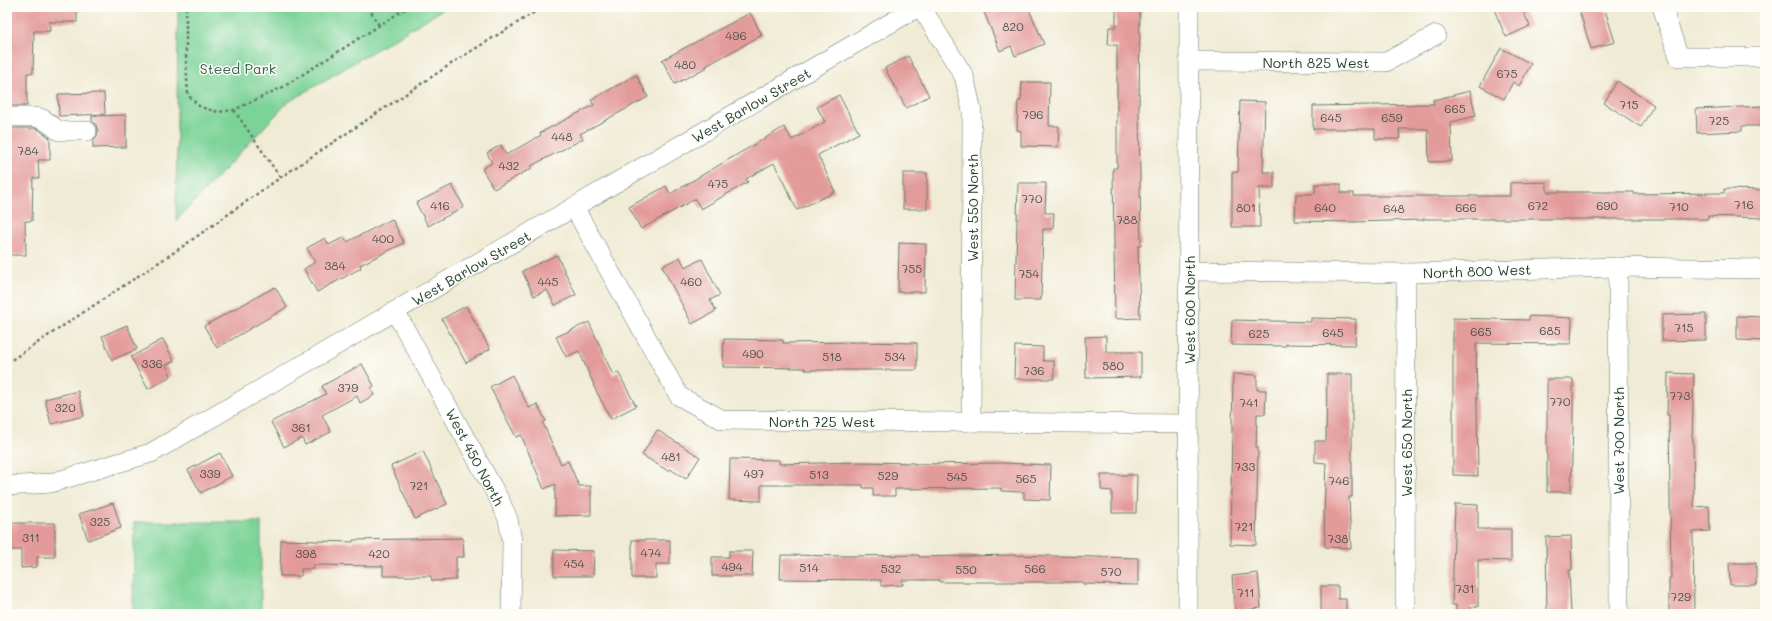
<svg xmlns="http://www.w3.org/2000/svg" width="1772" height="621" viewBox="0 0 1772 621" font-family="Mali,sans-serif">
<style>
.green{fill:#7cd397;stroke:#4e8866}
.building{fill:#e39b9a}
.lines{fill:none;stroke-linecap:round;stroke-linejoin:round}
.minor-casing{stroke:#687a6c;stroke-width:20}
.path{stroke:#687a6c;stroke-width:2.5;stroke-dasharray:3 3;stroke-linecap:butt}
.minor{stroke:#fff;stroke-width:19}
.labels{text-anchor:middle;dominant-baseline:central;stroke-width:3;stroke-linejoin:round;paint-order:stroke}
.number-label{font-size:12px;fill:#50544e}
.street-label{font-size:14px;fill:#1f3d34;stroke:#fdfcf7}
.park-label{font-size:14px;fill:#36624d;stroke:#fdfcf7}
</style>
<rect width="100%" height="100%" fill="#fdfcf7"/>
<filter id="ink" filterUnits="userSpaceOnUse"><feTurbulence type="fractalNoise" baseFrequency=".025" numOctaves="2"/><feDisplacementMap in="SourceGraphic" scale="8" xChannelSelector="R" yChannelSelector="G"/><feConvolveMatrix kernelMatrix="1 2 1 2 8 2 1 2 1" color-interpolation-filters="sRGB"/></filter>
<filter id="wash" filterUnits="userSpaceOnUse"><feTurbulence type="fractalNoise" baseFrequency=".012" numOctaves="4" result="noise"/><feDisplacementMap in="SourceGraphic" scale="16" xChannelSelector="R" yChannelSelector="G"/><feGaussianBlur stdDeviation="0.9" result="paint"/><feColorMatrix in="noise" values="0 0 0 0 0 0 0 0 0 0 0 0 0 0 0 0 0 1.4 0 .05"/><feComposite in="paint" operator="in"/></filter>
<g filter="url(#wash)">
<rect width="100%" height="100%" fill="#f0ebd4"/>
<!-- green -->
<g class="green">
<path d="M178 7H447L287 103 176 221Z"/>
<path d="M134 522H261V614H133Z"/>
</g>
<g id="blocks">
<!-- building -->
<g class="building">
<path d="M7 7H77V22H49L50 31H34L33 73H27V106H10L11 32H8L7 23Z"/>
<path d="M982 7H1028L1044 44 1015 56 1011 46 1000 51Z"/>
<path d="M1116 7H1140L1139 112 1141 246H1138L1140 318 1115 319 1113 168H1117V45H1108L1109 27H1116Z"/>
<path d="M1493 7H1521L1530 26 1506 37Z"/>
<path d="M1599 7H1604L1615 42 1591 49 1580 13Z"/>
<path d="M750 13 762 35 706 66 707 67 675 84 662 60Z"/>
<path d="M1501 48 1531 64 1519 86 1513 82 1504 99 1480 86Z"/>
<path d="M908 56 929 96 906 108 885 68Z"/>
<path d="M636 75 648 97 580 134 583 139 531 166 532 168 494 189 482 169 492 163 487 153 501 145 506 155 541 135 540 133 594 105 591 100Z"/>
<path d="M1617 81 1654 105 1641 127 1604 103Z"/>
<path d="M1022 82H1050L1049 126H1059L1058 147 1021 146V131L1017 130 1018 101H1021Z"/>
<path d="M1470 91 1476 116 1451 122 1452 161 1429 162 1428 129H1399L1400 139H1375V129H1313V106L1434 104 1433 100Z"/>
<path d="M104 93 105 114 59 116 58 94Z"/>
<path d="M839 95 859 133 818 155 835 192 797 210 774 163 746 179 748 182 701 209 695 199 641 229 629 207 666 186 670 194 784 127 792 140 825 122 817 107Z"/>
<path d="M1240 101 1265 102 1263 172H1274V188H1259L1260 227H1232V172H1238Z"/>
<path d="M1765 106V126H1742V131L1697 133 1696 109Z"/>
<path d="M126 115V147L93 148V140L97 136 98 131 96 125 92 121V116Z"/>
<path d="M7 128H34L38 129 50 138V160H38L39 178H33L32 221H25L26 255H7Z"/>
<rect x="903" y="173" width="24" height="36"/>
<path d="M1547 182V192H1634V194L1724 193V189L1765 190V218L1708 216V219H1423V220L1353 222 1295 221 1296 194H1315V184H1341V193H1354V196H1510V183Z"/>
<path d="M1018 183H1046L1045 213H1054L1053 229H1043L1041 300H1015Z"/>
<path d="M452 185 464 207 428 226 416 203Z"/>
<path d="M392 219 404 243 360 265 361 268 317 292 304 269 315 262 307 248 325 238 329 245 344 237 347 242Z"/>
<path d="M899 243 926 244 925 292H898Z"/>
<path d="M557 255 576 295 555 305 547 290 534 296 522 271Z"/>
<path d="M680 257 685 267 702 259 720 295 710 300 716 311 692 324 662 266Z"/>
<path d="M275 287 287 307 217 348 204 326Z"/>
<path d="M466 306 490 349 466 363 442 319Z"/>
<path d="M1706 314V340L1662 341V315Z"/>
<path d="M1529 316 1572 318 1571 344 1476 343 1478 476 1453 475V318L1529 320Z"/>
<path d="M1737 316 1765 317V341L1737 340Z"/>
<path d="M1311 318 1356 319 1355 345 1286 344V346L1231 345 1232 320 1311 322Z"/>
<path d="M589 322 613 375 618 372 636 406 611 419 593 385H594L579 351 566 357 556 337Z"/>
<path d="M127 325 137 349 112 360 102 336Z"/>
<path d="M1106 336V352H1141V377L1086 378 1085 337Z"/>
<path d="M163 339 174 361 166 365 171 376 148 389 131 357Z"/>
<path d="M724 339 783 340V343L858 342 917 343V370H805V368L723 367Z"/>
<path d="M1015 346 1043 347V361H1054V379H1014Z"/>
<path d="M362 364 374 386 371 388 374 395 360 403 357 396 322 415 331 432 305 445 302 438 284 447 271 422 326 394 322 386Z"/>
<path d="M1668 373 1694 374 1692 438H1693L1694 507 1709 506 1710 531 1693 532 1694 614H1669V578H1671L1669 415H1667Z"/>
<path d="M1233 374 1257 375V390H1266L1265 414H1257L1256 447H1258L1256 545 1230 544Z"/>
<path d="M1327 374H1352V497H1349L1351 548 1325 547 1324 511 1326 463 1315 462V441H1326Z"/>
<path d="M512 375 529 408 537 404 546 421 543 423 561 464 568 461 579 486H591V515L555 516V484L544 489 521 435 516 437 490 387Z"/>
<path d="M1547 379H1573V423L1571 492H1547Z"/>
<path d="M78 391 84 416 51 424 45 399Z"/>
<path d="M657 430 700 457 686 479 670 469 668 471 642 455Z"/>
<path d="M423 451 447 504 415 519 391 466Z"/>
<path d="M220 453 232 476 201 493 188 470Z"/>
<path d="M730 459 779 460V464L861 462 914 463V464L1002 463 1051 465 1050 500 1024 499V492L1001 491V488L895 489V496H873V488H863V485H761V501L729 500Z"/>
<path d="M1101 475H1137L1136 513H1112V491L1101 490Z"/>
<path d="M113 503 121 528 88 540 79 514Z"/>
<path d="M1455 504 1478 505V529H1511V561L1478 560V607H1471V614H1456V605H1452Z"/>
<path d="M7 523H55V557H37V567L21 568V550H7Z"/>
<path d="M1571 536 1572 570H1569L1571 614H1547L1546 537Z"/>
<path d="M463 538 464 557H456V580L432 581 431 576H383V566L313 565V569H301V576H280L281 540 353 542V540Z"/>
<path d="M632 540H670V564H656V578H632Z"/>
<path d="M554 550 594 551 593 576H554Z"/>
<path d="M729 551H753L752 576H712V557H729Z"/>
<path d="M781 555 850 556 919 555V557L1012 555 1138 558V585L1083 584V582H940V580H902L903 585 881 586V580L780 579Z"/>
<path d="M1729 563H1756V585H1730Z"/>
<path d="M1258 573 1261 608 1235 611 1232 576Z"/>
<path d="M1321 586H1338V599H1346V614H1321Z"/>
</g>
</g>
</g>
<g filter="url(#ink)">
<use href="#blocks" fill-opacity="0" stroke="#687a6c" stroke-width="1"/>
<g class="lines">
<!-- minor casing -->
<g class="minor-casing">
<g id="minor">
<path d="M921 7 964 76 972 111 971 422"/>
<path d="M1662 7 1679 57H1765"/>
<path d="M1189 61 1386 62 1436 35"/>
<path d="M7 117H35L43 119 59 131H87"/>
<path d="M574 207 679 396 723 420 1188 424"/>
<path d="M1618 267 1619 614"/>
<path d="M1189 271 1406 273 1618 267 1765 269"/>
<path d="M395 311 499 499 508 519 512 541 511 614"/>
<path d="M7 486 51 483 151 453 918 7"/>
<path d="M1188 614 1189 7"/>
<path d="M1405 614 1406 273"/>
</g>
</g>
<!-- path -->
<g class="path">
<path d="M186 7V61L188 95 200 107 218 112 234 110 283 87 408 7"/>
<path d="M368 7 379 25"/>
<path d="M263 10V7"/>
<path d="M234 110 280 177"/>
<path d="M7 363 179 249 281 177 460 58 543 7"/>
</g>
<!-- minor -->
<use href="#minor" class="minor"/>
</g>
</g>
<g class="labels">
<!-- number labels -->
<g class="number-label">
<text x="1013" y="26">820</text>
<text x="736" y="35">496</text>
<text x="685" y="64">480</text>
<text x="1507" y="73">675</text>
<text x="1629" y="104">715</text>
<text x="1455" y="108">665</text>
<text x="1033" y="114">796</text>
<text x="1331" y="117">645</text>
<text x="1392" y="117">659</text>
<text x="1719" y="120">725</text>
<text x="562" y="136">448</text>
<text x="28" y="150">784</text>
<text x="509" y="165">432</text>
<text x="718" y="183">475</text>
<text x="1032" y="198">770</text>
<text x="1744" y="204">716</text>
<text x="440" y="205">416</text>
<text x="1538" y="205">672</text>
<text x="1607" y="205">690</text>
<text x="1679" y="206">710</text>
<text x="1246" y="207">801</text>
<text x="1325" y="207">640</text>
<text x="1466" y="207">666</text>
<text x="1394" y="208">648</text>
<text x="1127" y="219">788</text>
<text x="383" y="238">400</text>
<text x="335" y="265">384</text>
<text x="912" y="268">755</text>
<text x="1029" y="273">754</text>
<text x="548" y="281">445</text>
<text x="691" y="281">460</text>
<text x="1684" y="327">715</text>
<text x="1550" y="330">685</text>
<text x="1481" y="331">665</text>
<text x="1333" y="332">645</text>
<text x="1259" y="333">625</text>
<text x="753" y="353">490</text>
<text x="832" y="356">518</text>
<text x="895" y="356">534</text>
<text x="152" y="363">336</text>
<text x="1113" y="365">580</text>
<text x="1034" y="370">736</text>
<text x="348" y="387">379</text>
<text x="1680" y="395">773</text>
<text x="1560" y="401">770</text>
<text x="1249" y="402">741</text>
<text x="65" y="407">320</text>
<text x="301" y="427">361</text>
<text x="671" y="456">481</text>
<text x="1245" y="466">733</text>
<text x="210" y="473">339</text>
<text x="754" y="473">497</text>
<text x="819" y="474">513</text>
<text x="888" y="475">529</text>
<text x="957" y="476">545</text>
<text x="1026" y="478">565</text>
<text x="1339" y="480">746</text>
<text x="419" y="485">721</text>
<text x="100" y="521">325</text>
<text x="1244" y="526">721</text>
<text x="31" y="537">311</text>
<text x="1338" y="538">738</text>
<text x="651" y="552">474</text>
<text x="306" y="553">398</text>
<text x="379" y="553">420</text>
<text x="574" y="563">454</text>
<text x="732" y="566">494</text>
<text x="809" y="567">514</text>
<text x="891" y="568">532</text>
<text x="1035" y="568">566</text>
<text x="966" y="569">550</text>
<text x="1111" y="571">570</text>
<text x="1465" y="588">731</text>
<text x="1246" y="592">711</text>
<text x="1681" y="596">729</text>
</g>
<!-- street labels -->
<g class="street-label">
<text x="1316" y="62">North 825 West</text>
<text transform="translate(751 105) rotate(-30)">West Barlow Street</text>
<text transform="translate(972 208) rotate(-90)">West 550 North</text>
<text transform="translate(471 268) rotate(-30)">West Barlow Street</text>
<text transform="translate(1477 271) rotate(-2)">North 800 West</text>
<text transform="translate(1189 310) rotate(-90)">West 600 North</text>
<text x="822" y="421">North 725 West</text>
<text transform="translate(1618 441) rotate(-90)">West 700 North</text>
<text transform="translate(1406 443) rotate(-90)">West 650 North</text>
<text transform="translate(475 457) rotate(62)">West 450 North</text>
</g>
<!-- park labels -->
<g class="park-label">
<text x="238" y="68">Steed Park</text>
</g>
</g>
<!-- margin -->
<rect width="1772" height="621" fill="none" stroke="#fdfcf7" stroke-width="24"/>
</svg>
